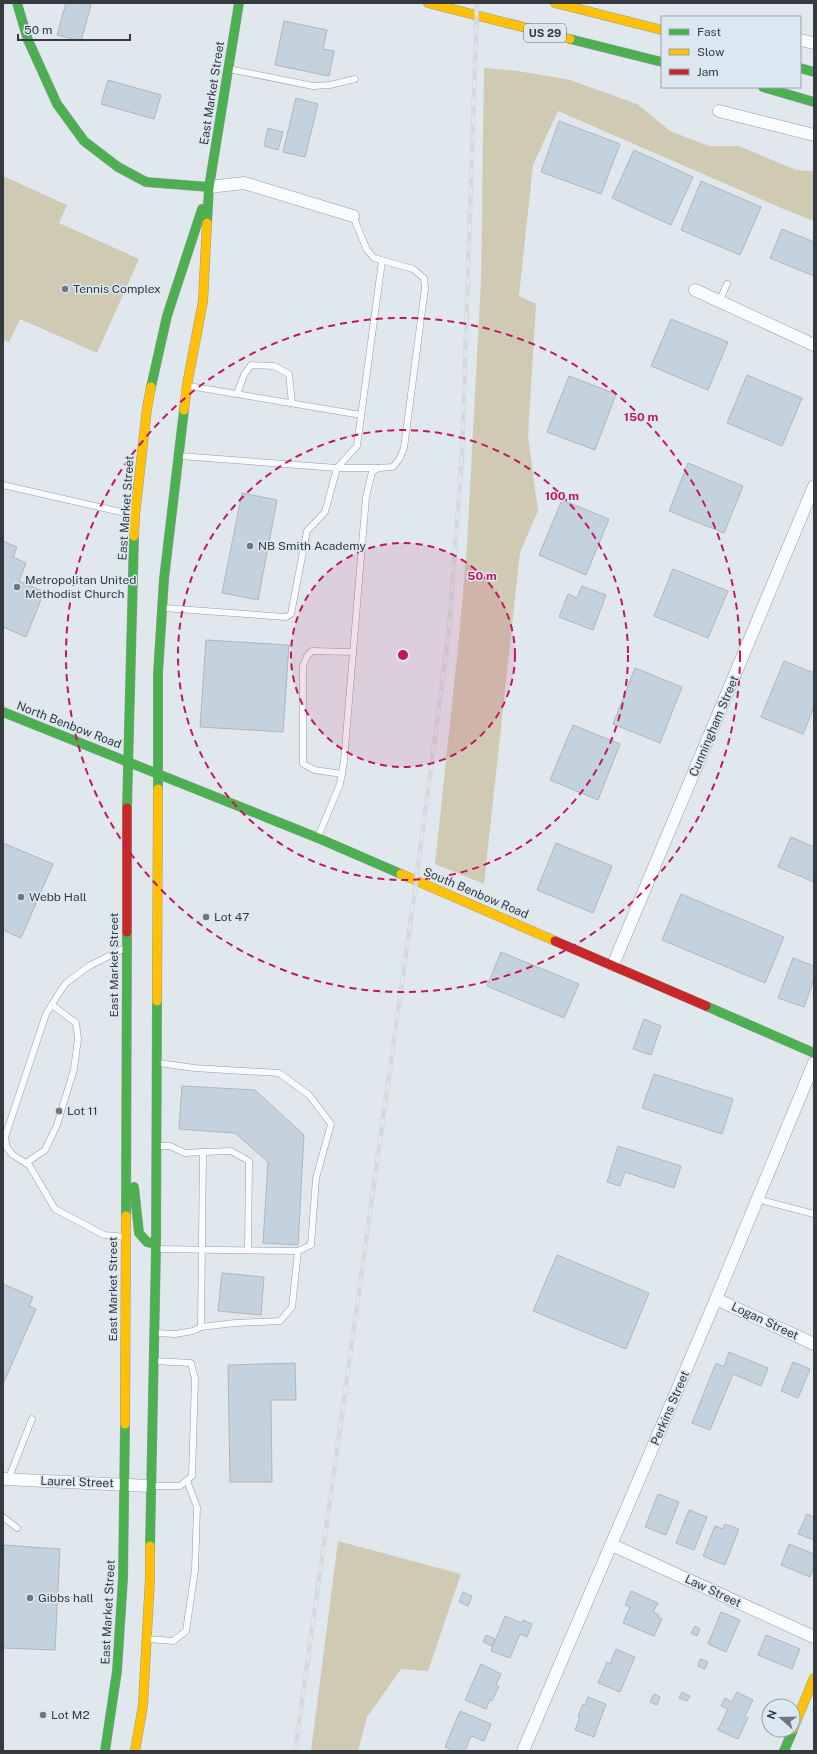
<svg xmlns="http://www.w3.org/2000/svg" width="817" height="1754" viewBox="0 0 817 1754" font-family="'Public Sans',sans-serif">
<style>
.green{fill:#d0cab4}
.building{fill:#c3d2dc;stroke:#b0b6ba}
.lines{fill:none;stroke-linecap:round;stroke-linejoin:round}
.lane-casing{stroke:#979ca1;stroke-width:7}
.street-casing{stroke:#979ca1;stroke-width:13}
.fast-casing{stroke:#979ca1;stroke-width:10}
.slow-casing{stroke:#979ca1;stroke-width:10}
.jam-casing{stroke:#979ca1;stroke-width:10}
.lane{stroke:#fafbfc;stroke-width:6}
.street{stroke:#fafbfc;stroke-width:12}
.fast{stroke:#4caf50;stroke-width:9}
.slow{stroke:#ffc107;stroke-width:9}
.jam{stroke:#c62828;stroke-width:9}
.rail-casing{stroke:#d6d9da;stroke-width:4.5}
.rail{stroke:#dbe8f2;stroke-width:3;stroke-dasharray:9;stroke-linecap:butt}
.ring{fill:none;stroke:#c2185b;stroke-width:2;stroke-dasharray:7 5}
.poi-dot{fill:#71777b;stroke:#dbe8f2;stroke-width:1.5}
.labels{text-anchor:middle;dominant-baseline:central;stroke-width:3;stroke-linejoin:round;paint-order:stroke}
.shield{fill:#dbe8f2;stroke:#676e74;stroke-width:1}
.shield-label{font-size:11px;font-weight:bold;fill:#353a3e}
.street-label{font-size:12px;fill:#353a3e;stroke:#dbe8f2}
.poi-label{font-size:12px;fill:#353a3e;stroke:#dbe8f2;text-anchor:start}
.centre{fill:#c2185b;stroke:#dbe8f2;stroke-width:2}
.ring-label{font-size:12px;text-anchor:middle;font-weight:bold;fill:#c2185b;stroke:#dbe8f2;stroke-width:3;stroke-linejoin:round;paint-order:stroke}
</style>
<rect width="100%" height="100%" fill="#e0e7ed"/>
<!-- green -->
<g class="green">
<path d="M484 68 518 71 570 80 637 104 670 131 709 146H739L796 170 814 171V221L781 208 558 111 533 165 519 296 536 304 528 436 538 511 520 552 484 884 435 864 459 638 467 546 481 281Z"/>
<path d="M3 176 67 205 59 223 139 259 97 353 20 319 9 342 3 340Z"/>
<path d="M338 1541 461 1574 428 1671 401 1669 367 1717 358 1751H311Z"/>
</g>
<!-- building -->
<g class="building">
<path d="M66 3H84L91 5 81 41 57 35Z"/>
<path d="M284 21 327 30 323 49 334 51 329 76 275 65Z"/>
<path d="M108 80 161 95 154 119 101 104Z"/>
<path d="M296 98 318 104 305 157 283 152Z"/>
<path d="M559 121 620 144 601 194 541 172Z"/>
<path d="M268 128 283 132 278 150 264 146Z"/>
<path d="M634 150 693 177 671 225 612 198Z"/>
<path d="M701 181 761 207 740 255 681 230Z"/>
<path d="M782 229 814 242V276L770 258Z"/>
<path d="M671 319 728 342 708 390 651 366Z"/>
<path d="M747 375 802 398 782 446 727 423Z"/>
<path d="M569 376 616 394 595 450 547 432Z"/>
<path d="M688 463 743 486 724 533 669 511Z"/>
<path d="M242 493 277 500 258 600 222 593Z"/>
<path d="M562 500 609 519 586 575 539 555Z"/>
<path d="M3 541 17 547 13 557 26 563 19 581 44 592 26 637 3 627Z"/>
<path d="M673 569 728 591 708 638 654 616Z"/>
<path d="M582 586 606 595 593 630 559 617 568 594 577 598Z"/>
<path d="M206 640 289 645 283 732 200 727Z"/>
<path d="M784 661 814 673V707L803 734 761 717Z"/>
<path d="M635 668 682 687 660 743 613 724Z"/>
<path d="M573 725 620 744 598 800 550 780Z"/>
<path d="M791 837 814 847V882L778 867Z"/>
<path d="M3 843 53 864 21 938 3 930Z"/>
<path d="M556 843 612 866 593 913 537 890Z"/>
<path d="M681 894 784 937 765 983 662 940Z"/>
<path d="M501 952 579 984 564 1018 487 986Z"/>
<path d="M793 958 814 966V979L804 1007 778 998Z"/>
<path d="M644 1019 661 1026 651 1055 633 1049Z"/>
<path d="M654 1074 733 1099 722 1134 642 1108Z"/>
<path d="M182 1086 255 1090 304 1135 298 1245 263 1243 268 1162 235 1133 179 1129Z"/>
<path d="M618 1146 681 1166 674 1188 625 1172 620 1186 607 1182Z"/>
<path d="M557 1255 649 1293 626 1349 533 1311Z"/>
<path d="M222 1273 264 1277 261 1315 218 1311Z"/>
<path d="M3 1284 33 1297 29 1306 36 1309 3 1384Z"/>
<path d="M729 1352 768 1368 761 1386 733 1374 710 1430 692 1423 716 1363 724 1367Z"/>
<path d="M793 1362 810 1369 798 1398 781 1391Z"/>
<path d="M295 1363 296 1400H271L272 1482H230L228 1365Z"/>
<path d="M658 1494 679 1502 666 1535 645 1527Z"/>
<path d="M689 1510 707 1517 694 1550 676 1543Z"/>
<path d="M807 1514 814 1517V1540L798 1534Z"/>
<path d="M725 1524 739 1529 725 1565 703 1556 715 1526 723 1529Z"/>
<path d="M789 1544 814 1554V1567L810 1577 781 1565Z"/>
<path d="M3 1545 60 1549 55 1650 3 1648Z"/>
<path d="M631 1591 658 1603 653 1612 659 1615 658 1617 662 1619 654 1636 623 1623 630 1607 625 1605Z"/>
<path d="M463 1592 472 1596 468 1606 459 1602Z"/>
<path d="M721 1612 740 1620 726 1652 708 1644Z"/>
<path d="M505 1616 522 1623 523 1620 532 1624 527 1637 520 1634 510 1658 491 1651Z"/>
<path d="M695 1626 700 1629 697 1636 691 1633Z"/>
<path d="M486 1635 495 1639 492 1646 483 1642Z"/>
<path d="M766 1635 800 1649 792 1669 758 1655Z"/>
<path d="M616 1649 635 1657 620 1692 598 1683 607 1662 610 1664Z"/>
<path d="M700 1659 708 1662 705 1669 698 1666Z"/>
<path d="M481 1664 501 1674 496 1685 499 1686 492 1701 490 1700 486 1709 465 1700Z"/>
<path d="M682 1692 690 1696 687 1701 679 1698Z"/>
<path d="M737 1692 753 1700 745 1716 748 1718 738 1739 718 1730 728 1709 721 1706 725 1698 732 1702Z"/>
<path d="M654 1694 660 1697 657 1705 650 1702Z"/>
<path d="M588 1697 606 1704 594 1737 575 1730 580 1717 578 1716 583 1704 585 1705Z"/>
<path d="M460 1711 491 1724 484 1741 471 1736 465 1751H454L445 1747Z"/>
</g>
<g class="lines">
<!-- lane casing -->
<g class="lane-casing">
<g id="lane">
<path d="M229 69 313 86 330 85 355 79"/>
<path d="M719 302 727 284"/>
<path d="M189 386 361 415"/>
<path d="M237 394 244 375 251 365 274 366 289 374 292 403"/>
<path d="M180 456 337 468H378"/>
<path d="M3 485 134 515"/>
<path d="M164 608 286 617 291 614 307 531 325 512 337 468 357 446 382 261"/>
<path d="M342 774 315 770 303 764V666L307 656 312 651 353 652"/>
<path d="M318 837 340 784 344 761 366 497 372 472 378 468 393 467 400 458 404 448 425 288 424 278 413 269 374 258 367 250 353 216"/>
<path d="M125 948 89 966 66 983 59 993 46 1014 5 1137 7 1148 13 1155 29 1165 55 1209 104 1235 125 1237"/>
<path d="M158 1146H170L185 1153 203 1152 201 1327"/>
<path d="M203 1152 231 1151 249 1161 248 1250"/>
<path d="M26 1163 45 1150 57 1125 74 1069 78 1039 76 1023 52 1005"/>
<path d="M757 1199 814 1214"/>
<path d="M157 1249 298 1251 311 1245 316 1178 331 1124 309 1095 279 1073 194 1068 159 1063"/>
<path d="M155 1333 175 1334 193 1331 201 1327 235 1323 280 1321 292 1307 298 1251"/>
<path d="M8 1480 32 1419"/>
<path d="M152 1486H180L192 1476 195 1379 191 1363 154 1361"/>
<path d="M3 1517 17 1528"/>
<path d="M148 1639 173 1641 186 1631 195 1570 197 1507 187 1481"/>
</g>
</g>
<!-- street casing -->
<g class="street-casing">
<g id="street">
<path d="M800 40 814 43"/>
<path d="M719 111 814 135"/>
<path d="M209 187 244 183 353 216"/>
<path d="M695 290 814 345"/>
<path d="M613 965 814 486"/>
<path d="M716 1299 814 1344"/>
<path d="M3 1479 150 1486"/>
<path d="M612 1545 814 1637"/>
<path d="M523 1751 716 1299 814 1063"/>
</g>
</g>
<!-- fast casing -->
<g class="fast-casing">
<g id="fast">
<path d="M17 3 28 40 57 104 84 141 118 167 146 182 209 187"/>
<path d="M570 39 662 62"/>
<path d="M800 68 814 72"/>
<path d="M763 87 814 102"/>
<path d="M207 223 209 187 239 3"/>
<path d="M151 387 167 316 202 209"/>
<path d="M3 712 318 838 401 874"/>
<path d="M158 789V673L164 579 184 410"/>
<path d="M127 808 134 536"/>
<path d="M706 1006 814 1053"/>
<path d="M134 1187 139 1233 147 1242 156 1244"/>
<path d="M126 1216 127 932"/>
<path d="M150 1546 156 1249 157 1001"/>
<path d="M105 1751 117 1671 123 1578 125 1424"/>
<path d="M784 1751 793 1730"/>
</g>
</g>
<!-- slow casing -->
<g class="slow-casing">
<g id="slow">
<path d="M428 3 570 39"/>
<path d="M555 3 662 30"/>
<path d="M184 410 187 385 203 301 207 223"/>
<path d="M134 536 135 515 147 408 151 387"/>
<path d="M401 874 555 941"/>
<path d="M157 1001 158 789"/>
<path d="M125 1424 126 1216"/>
<path d="M793 1729 814 1678"/>
<path d="M135 1751 143 1705 150 1578V1546"/>
</g>
</g>
<!-- jam casing -->
<g class="jam-casing">
<g id="jam">
<path d="M127 932V808"/>
<path d="M555 941 706 1006"/>
</g>
</g>
<!-- lane -->
<use href="#lane" class="lane"/>
<!-- street -->
<use href="#street" class="street"/>
<!-- fast -->
<use href="#fast" class="fast"/>
<!-- slow -->
<use href="#slow" class="slow"/>
<!-- jam -->
<use href="#jam" class="jam"/>
<!-- rail casing -->
<g class="rail-casing">
<path id="rail" d="M295 1751 414 897 449 630 462 456 477 3"/>
</g>
<!-- rail -->
<use href="#rail" class="rail"/>
</g>
<!-- distance rings -->
<circle cx="403" cy="655" r="112" fill="#c2185b" fill-opacity=".12"/>
<g class="ring">
<circle cx="403" cy="655" r="112"/>
<circle cx="403" cy="655" r="225"/>
<circle cx="403" cy="655" r="337"/>
</g>
<!-- markers -->
<g class="poi-dot">
<circle cx="65" cy="289" r="4"/>
<circle cx="250" cy="546" r="4"/>
<circle cx="17" cy="587" r="4"/>
<circle cx="21" cy="897" r="4"/>
<circle cx="206" cy="917" r="4"/>
<circle cx="59" cy="1111" r="4"/>
<circle cx="30" cy="1598" r="4"/>
<circle cx="43" cy="1715" r="4"/>
</g>
<g class="labels">
<!-- shield labels -->
<rect class="shield" x="524" y="24" width="42" height="18" rx="3"/>
<g class="shield-label">
<text x="545" y="33">US 29</text>
</g>
<!-- street labels -->
<g class="street-label">
<text transform="translate(212 93) rotate(-81)">East Market Street</text>
<text transform="translate(126 508) rotate(-86)">East Market Street</text>
<text transform="translate(69 725) rotate(21)">North Benbow Road</text>
<text transform="translate(714 726) rotate(-67)">Cunningham Street</text>
<text transform="translate(476 893) rotate(23)">South Benbow Road</text>
<text transform="translate(114 965) rotate(-90)">East Market Street</text>
<text transform="translate(113 1289) rotate(-90)">East Market Street</text>
<text transform="translate(765 1321) rotate(25)">Logan Street</text>
<text transform="translate(670 1408) rotate(-67)">Perkins Street</text>
<text transform="translate(77 1482) rotate(2)">Laurel Street</text>
<text transform="translate(713 1591) rotate(25)">Law Street</text>
<text transform="translate(108 1612) rotate(-87)">East Market Street</text>
</g>
<!-- poi labels -->
<g class="poi-label">
<text x="73" y="289">Tennis Complex</text>
<text x="258" y="546">NB Smith Academy</text>
<text x="25" y="580">Metropolitan United<tspan x="25" dy="14">Methodist Church</tspan></text>
<text x="29" y="897">Webb Hall</text>
<text x="214" y="917">Lot 47</text>
<text x="67" y="1111">Lot 11</text>
<text x="38" y="1598">Gibbs hall</text>
<text x="51" y="1715">Lot M2</text>
</g>
</g>
<circle cx="403" cy="655" r="6" class="centre"/>
<g class="ring-label">
<text x="641" y="421">150 m</text>
<text x="562" y="500">100 m</text>
<text x="482" y="580">50 m</text>
</g>
<!-- border -->
<rect width="817" height="1754" fill="none" stroke="#353a3e" stroke-width="8"/>
<!-- legend -->
<rect x="661" y="16" width="140" height="72" fill="#dbe8f2" stroke="#99a2aa"/>
<rect x="669" y="29" width="20" height="6" fill="#4caf50" stroke="#99a2aa"/>
<text x="697" y="36" font-size="12" fill="#353a3e">Fast</text>
<rect x="669" y="49" width="20" height="6" fill="#ffc107" stroke="#99a2aa"/>
<text x="697" y="56" font-size="12" fill="#353a3e">Slow</text>
<rect x="669" y="69" width="20" height="6" fill="#c62828" stroke="#99a2aa"/>
<text x="697" y="76" font-size="12" fill="#353a3e">Jam</text>
<!-- north arrow -->
<g transform="translate(781 1718) rotate(290)"><circle r="19" fill="#dbe8f2" stroke="#99a2aa"/>
<path d="M0-3L7 15L0 10L-7 15Z" fill="#71777b"/>
<text y="-6" font-size="11" font-weight="bold" text-anchor="middle" fill="#353a3e">N</text>
</g>
<!-- scale -->
<path d="M18 34v6h112v-6" fill="none" stroke="#353a3e" stroke-width="2"/>
<text x="24" y="34" font-size="12" fill="#353a3e" stroke="#dbe8f2" stroke-width="3" paint-order="stroke">50 m</text>
</svg>
